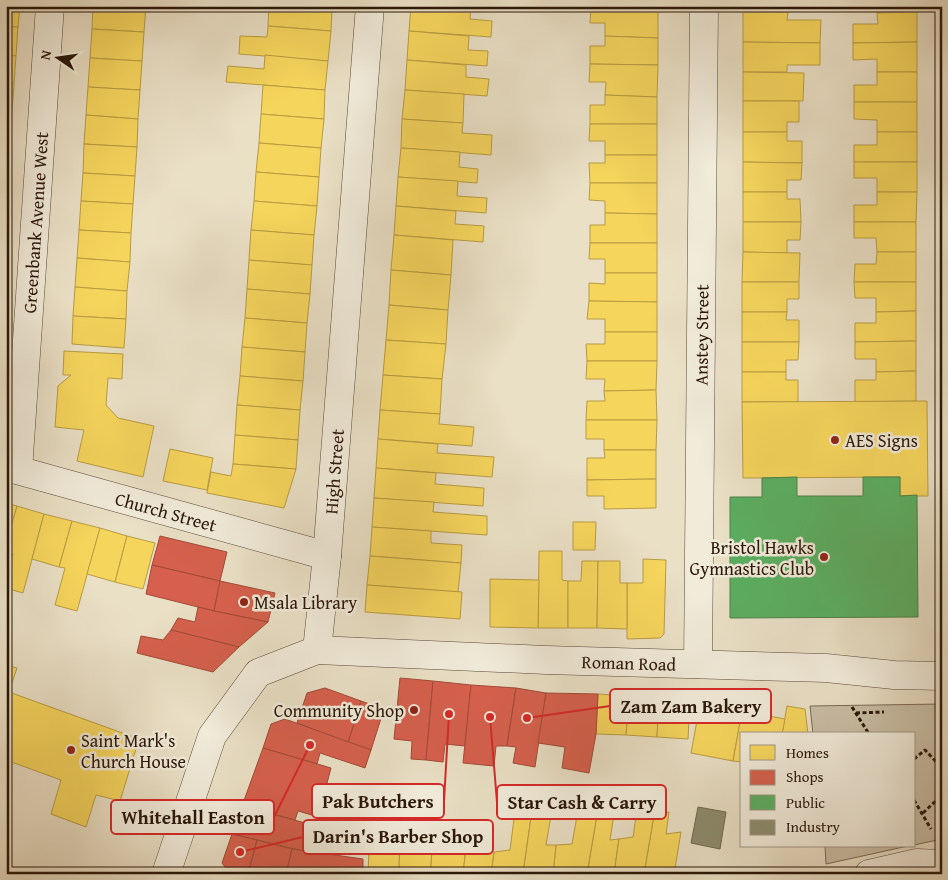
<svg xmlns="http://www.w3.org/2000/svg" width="948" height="880" viewBox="0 0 948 880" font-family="'Gentium Book Plus',serif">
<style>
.green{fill:#c9bea6;stroke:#7a6a57}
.homes{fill:#f6d55c;stroke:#b99c43}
.shops{fill:#d6604d;stroke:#a24a38}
.public{fill:#5aae61;stroke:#4c8146}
.industry{fill:#8c8c6e;stroke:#6f694f}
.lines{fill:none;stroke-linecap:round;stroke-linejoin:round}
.minor-casing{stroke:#5a4938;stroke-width:29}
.path{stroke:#2a1708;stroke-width:3;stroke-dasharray:4 2.5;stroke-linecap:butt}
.minor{stroke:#f1ebda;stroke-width:28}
.poi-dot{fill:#8f2418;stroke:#f1ebda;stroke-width:2}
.labels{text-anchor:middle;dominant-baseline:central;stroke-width:5;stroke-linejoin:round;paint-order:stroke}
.street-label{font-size:18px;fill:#2a1708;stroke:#f1ebda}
.poi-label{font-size:18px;fill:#2a1708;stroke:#f1ebda;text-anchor:start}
.leader{fill:none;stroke:#d62828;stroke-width:2}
.callout-dot{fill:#d62828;stroke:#f1ebda;stroke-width:2}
.callout{fill:#f1ebda;stroke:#d62828;stroke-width:2}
.callout-label{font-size:19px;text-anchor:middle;font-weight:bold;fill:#2a1708}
</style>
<rect width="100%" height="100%" fill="#eae0c6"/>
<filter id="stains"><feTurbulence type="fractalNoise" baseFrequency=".004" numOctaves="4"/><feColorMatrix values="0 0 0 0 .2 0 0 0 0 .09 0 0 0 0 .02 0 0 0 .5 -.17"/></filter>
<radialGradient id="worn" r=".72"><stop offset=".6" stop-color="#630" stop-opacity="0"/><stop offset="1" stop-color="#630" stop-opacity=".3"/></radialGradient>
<!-- green -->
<g class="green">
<path d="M942 704V839L914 845V734H813L810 706Z"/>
<path d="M825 846H908L826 864Z"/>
</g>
<!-- homes -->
<g class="homes">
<path d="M6 6H20L18 27H6Z"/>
<path d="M93 6H146L144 32 92 29Z"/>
<path d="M269 6H332L331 31 268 26Z"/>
<path d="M411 6 471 7 470 19 492 21 491 37 409 31Z"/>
<path d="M591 6 658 7V38L605 36V23H590Z"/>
<rect x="743" y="6" width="45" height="6"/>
<path d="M877 6H917V12L877 13Z"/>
<path d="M743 12H788L787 20H821L820 43 743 42Z"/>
<path d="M917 12V42L853 43V24H878L877 13Z"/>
<path d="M268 26 331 31 328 61 239 54 240 36 267 37Z"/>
<path d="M6 27H18L16 56 6 55Z"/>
<path d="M92 29 144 32 142 61 90 58Z"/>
<path d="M409 31 469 36 468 50 488 51 487 66 407 60Z"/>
<path d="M605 36 658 38V65L590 64V46H605Z"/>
<path d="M743 42 820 43V65H787V72H743Z"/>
<path d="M917 42V72H877V59L853 60V43Z"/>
<path d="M6 55 16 56 14 84 6 83Z"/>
<path d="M265 55 328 61 325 90 226 82 228 66 264 69Z"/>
<path d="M90 58 142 61 140 90 88 87Z"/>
<path d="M407 60 466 65V77L489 79 487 96 405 90Z"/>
<path d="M590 64 658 65 657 97 605 95 606 82H589Z"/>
<path d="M743 72 804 73 803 101H743Z"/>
<path d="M877 72H917V102H854V85H877Z"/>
<path d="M6 83 14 84 12 112H6Z"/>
<path d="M263 85 325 90 324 119 261 114Z"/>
<path d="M88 87 140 90 138 119 86 115Z"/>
<path d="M405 90 464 94 463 123 402 119Z"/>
<path d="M605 95 657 97V124H590V105H605Z"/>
<path d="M743 101H799V122H787V132H743Z"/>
<path d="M854 102H917V132H877V120L854 119Z"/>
<path d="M6 112H12L9 140H6Z"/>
<path d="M261 114 324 119 321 148 259 143Z"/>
<path d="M86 115 138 119 137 147 84 144Z"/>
<path d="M402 119 463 123 462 133 492 135 491 155 401 148Z"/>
<path d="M590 124H657V155H605V141H589Z"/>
<path d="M743 132H787V141H802V163L743 162Z"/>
<path d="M877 132H917V162H854V145H877Z"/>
<path d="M6 140H9L8 169 6 168Z"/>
<path d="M259 143 321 148 319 177 256 172Z"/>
<path d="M84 144 137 147 135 176 83 173Z"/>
<path d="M401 148 460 152 459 167 478 169 477 183 398 177Z"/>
<path d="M605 155H657V183H590L589 163H605Z"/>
<path d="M743 162 802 163 801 180H787V192H743Z"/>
<path d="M854 162H917V192H877V178H854Z"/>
<path d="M256 172 319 177 317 206 254 201Z"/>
<path d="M83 173 135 176 133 204 81 201Z"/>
<path d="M398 177 458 181 457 196 487 198 486 213 396 206Z"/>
<path d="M590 183H657V214L605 213V201L589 200Z"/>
<path d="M743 192H787V199H800L801 222H743Z"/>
<path d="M877 192H917L916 222H854V205H877Z"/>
<path d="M81 201 133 204 131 233 79 230Z"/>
<path d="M254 201 317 206 314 235 251 230Z"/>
<path d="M396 206 456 211 455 224 484 226 483 242 394 235Z"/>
<path d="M605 213 657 214V243H590V225H605Z"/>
<path d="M743 222H801L800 240H787V253L743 252Z"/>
<path d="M854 222H916V252H877L876 238H854Z"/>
<path d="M79 230 131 233 130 262 77 258Z"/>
<path d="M251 230 314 235 312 265 249 260Z"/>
<path d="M394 235 453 240 451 275 391 270Z"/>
<path d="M590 243H657V273H605V259H589Z"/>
<path d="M743 252 800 253 799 282H742Z"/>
<path d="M877 252H916V282H854L855 264H876Z"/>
<path d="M77 258 130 262 127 291 75 287Z"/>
<path d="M249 260 312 265 310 294 247 289Z"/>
<path d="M391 270 451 275 448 310 389 305Z"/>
<path d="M605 273H657V302L589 301V283L605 284Z"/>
<path d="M742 282H799V299H787V312H742Z"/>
<path d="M854 282H916V311L876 312V298H855Z"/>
<path d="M75 287 127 291 126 319 73 316Z"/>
<path d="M247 289 310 294 307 323 245 318Z"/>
<path d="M589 301 657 302V332H605V319H587Z"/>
<path d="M389 305 448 310 446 344 386 340Z"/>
<path d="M916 311V341L855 342V323H876V312Z"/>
<path d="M742 312H787L786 320H799V342H742Z"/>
<path d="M73 316 126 319 124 348 72 344Z"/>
<path d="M245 318 307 323 305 352 242 347Z"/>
<path d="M605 332H657V361H587L586 344H605Z"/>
<path d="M386 340 446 344 442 379 383 375Z"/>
<path d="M916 341V371L876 372V359H855V342Z"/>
<path d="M742 342H799L798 360H786V372H742Z"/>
<path d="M242 347 305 352 303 381 240 376Z"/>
<path d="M64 351 123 354 122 379 108 378 106 405 118 418 154 426 143 477 77 461 84 430 55 427 58 386 71 375H63Z"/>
<path d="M587 361H657L656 390 604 391 605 379H586Z"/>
<path d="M916 371V401L855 402V380H876V372Z"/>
<path d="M742 372H786V380H798V402H742Z"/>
<path d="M383 375 442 379 440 414 380 410Z"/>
<path d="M240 376 303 381 300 410 237 405Z"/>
<path d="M656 390 657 420H586L587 401H605L604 391Z"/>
<path d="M927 401 928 496H900V477L743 478 742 402Z"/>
<path d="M237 405 300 410 298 440 235 435Z"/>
<path d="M380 410 440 414 439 424 474 427 472 446 378 439Z"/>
<path d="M586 420H657L656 450H604V439H586Z"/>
<path d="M235 435 298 440 296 469 233 464Z"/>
<path d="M378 439 438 444 437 453 494 457 492 477 376 468Z"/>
<path d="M170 449 213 458 207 490 163 481Z"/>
<path d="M604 450H656V479L587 480V458H605Z"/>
<path d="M233 464 296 469 284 508 207 493 211 472 231 476Z"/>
<path d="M376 468 436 473 435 484 484 488 483 506 374 498Z"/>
<path d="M656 479V508L604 509V496H587V480Z"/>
<path d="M374 498 434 502 433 512 487 516V535L372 527Z"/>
<path d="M6 503 17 506 6 545Z"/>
<path d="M17 506 44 514 23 593 6 588V581L13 554 6 552V545Z"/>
<path d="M44 514 72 521 59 567 32 559Z"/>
<path d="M72 521 100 528 77 611 55 605 65 568 59 567Z"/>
<path d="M573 522H596L595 550H573Z"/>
<path d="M372 527 431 531V543L462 545 461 563 370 556Z"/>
<path d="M100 528 127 536 115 582 87 574Z"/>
<path d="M127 536 155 543 143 589 115 582Z"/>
<path d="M539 551H562V580L568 581V628H538Z"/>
<path d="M370 556 461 563 458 592 367 585Z"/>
<path d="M643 559 666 560 664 634 660 638 627 639V583H643Z"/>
<path d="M582 561H598L597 628H568V581H581Z"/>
<path d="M598 561H620V583H627V629L597 628Z"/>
<path d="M490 579 539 580 538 628 490 627Z"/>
<path d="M367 585 462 592 460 619 365 612Z"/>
<path d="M6 665 17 668 9 692 139 739 120 801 96 795 86 827 51 814 61 780 6 760Z"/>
<path d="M598 694 629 696 626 735 596 734Z"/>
<path d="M629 696 659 697 657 737 626 735Z"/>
<path d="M659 697 690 699 688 739 657 737Z"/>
<path d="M700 704 742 711 733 761 691 753Z"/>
<path d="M787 706 805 709 808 734H782Z"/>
<path d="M742 711 785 719 782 734H742V762L733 761Z"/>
<path d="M615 808 610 840 619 839 614 874H587L598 809Z"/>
<path d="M598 809 587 874H553L556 845 572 844 578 810Z"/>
<path d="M532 810 523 874H491L494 852 510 850 515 811Z"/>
<path d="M532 810H552L546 845H556L553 874H523Z"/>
<path d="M669 812 666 834 681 832 674 874H644L654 815Z"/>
<path d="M654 815 644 874H614L619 839 633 837 636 817Z"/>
<path d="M449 820 469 821 463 874H430L432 851H446Z"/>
<path d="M469 821 490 824 487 851 494 852 491 874H463Z"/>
<path d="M381 829 400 830 399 874H368L369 849H381Z"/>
<path d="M400 830H421V850L432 851 430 874H399Z"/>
</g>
<!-- shops -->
<g class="shops">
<path d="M160 536 227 552 220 581 152 565Z"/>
<path d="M152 565 220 581 214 611 146 594Z"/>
<path d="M220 581 275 593 268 622 214 611Z"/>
<path d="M198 607 214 611 268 622 239 647 171 630 178 618 195 622Z"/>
<path d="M171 630 239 647 213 672 137 653 141 636 163 640Z"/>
<path d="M400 678 433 681 426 760 411 759 412 741 394 739Z"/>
<path d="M433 681 471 685 465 746 445 744 443 762 426 760Z"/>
<path d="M471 685 516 688 507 746H496L494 766 463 763Z"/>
<path d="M325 688 361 701 348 743 297 723 307 693Z"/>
<path d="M516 688 546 693 535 767 513 763 516 747 507 746Z"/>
<path d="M546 693 598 694 596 734 589 773 562 768 565 747 538 743Z"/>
<path d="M361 701 384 709 371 750 348 743Z"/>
<path d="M285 719 371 750 365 768 320 753 317 764 263 748 271 724Z"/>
<path d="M263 748 331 768 326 787 318 786 315 794 321 796 315 816 298 811 295 820 242 806Z"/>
<path d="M242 806 309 824 303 851 232 834Z"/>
<path d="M232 834 257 840 248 874H238L228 871 222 863Z"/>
<path d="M257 840 292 849 286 874H248Z"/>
<path d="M292 849 363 859V874H286Z"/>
</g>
<!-- public -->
<path class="public" d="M797 477V496H863V477H900V496L917 495 918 617 730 618V497H762V478Z"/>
<!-- industry -->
<path class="industry" d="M698 807 726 812 720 849 691 843Z"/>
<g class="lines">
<!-- minor casing -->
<g class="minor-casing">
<g id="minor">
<path id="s1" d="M6 467 327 556"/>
<path id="s2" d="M18 470 50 6"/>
<path id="s3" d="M317 650 546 660 826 668 894 675 942 676"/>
<path id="s4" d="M698 664 704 6"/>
<path id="s5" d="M166 874 212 736 258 673 317 650 327 556 370 6"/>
<path d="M869 874 917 863 942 864"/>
</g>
</g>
<!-- path -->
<g class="path">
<path d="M852 707 869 734"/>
<path d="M856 713 884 712"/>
<path d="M914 759 925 750 942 768"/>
<path d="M914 800 931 829"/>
<path d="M923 813 942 795"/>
</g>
<!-- minor -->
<use href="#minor" class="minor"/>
</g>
<!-- markers -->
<g class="poi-dot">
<circle cx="835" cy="440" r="5"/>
<circle cx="824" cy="557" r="5"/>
<circle cx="244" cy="602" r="5"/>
<circle cx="414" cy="710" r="5"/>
<circle cx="71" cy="750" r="5"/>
</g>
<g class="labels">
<!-- street labels -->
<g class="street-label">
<text stroke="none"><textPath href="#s2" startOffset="248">Greenbank Avenue West</textPath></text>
<text stroke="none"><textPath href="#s4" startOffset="329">Anstey Street</textPath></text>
<text stroke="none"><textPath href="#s5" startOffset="466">High Street</textPath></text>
<text stroke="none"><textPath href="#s1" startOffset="166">Church Street</textPath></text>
<text stroke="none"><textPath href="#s3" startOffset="312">Roman Road</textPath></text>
</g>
<!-- poi labels -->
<g class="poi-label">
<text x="845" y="440">AES Signs</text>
<text x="814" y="547" text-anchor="end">Bristol Hawks<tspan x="814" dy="21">Gymnastics Club</tspan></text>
<text x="254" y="602">Msala Library</text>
<text x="404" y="710" text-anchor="end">Community Shop</text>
<text x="81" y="740">Saint Mark's<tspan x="81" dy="21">Church House</tspan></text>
</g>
</g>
<!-- callouts -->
<path class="leader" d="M527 718L610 706M449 714L444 801M490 717L497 802M310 745L274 817M240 852L303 837"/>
<g class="callout-dot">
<circle cx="527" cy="718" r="5"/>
<circle cx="449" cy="714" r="5"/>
<circle cx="490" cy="717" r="5"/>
<circle cx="310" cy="745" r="5"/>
<circle cx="240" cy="852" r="5"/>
</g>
<g class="callout">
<rect x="610" y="689" width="161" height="34" rx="5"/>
<rect x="312" y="784" width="132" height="34" rx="5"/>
<rect x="497" y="785" width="169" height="34" rx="5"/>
<rect x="111" y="800" width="163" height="34" rx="5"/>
<rect x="303" y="820" width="190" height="34" rx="5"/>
</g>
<g class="callout-label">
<text x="691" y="713">Zam Zam Bakery</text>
<text x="378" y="808">Pak Butchers</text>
<text x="582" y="809">Star Cash &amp; Carry</text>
<text x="193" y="824">Whitehall Easton</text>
<text x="398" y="843">Darin's Barber Shop</text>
</g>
<!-- margin -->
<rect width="948" height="880" fill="none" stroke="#eae0c6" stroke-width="25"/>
<rect x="8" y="8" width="933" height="865" fill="none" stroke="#2a1708" stroke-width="2.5"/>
<rect x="12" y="12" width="923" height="855" fill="none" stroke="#2a1708"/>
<!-- legend -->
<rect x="740" y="732" width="175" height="115" fill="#f1ebda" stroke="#a19686"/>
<rect x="750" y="745" width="25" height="15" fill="#f6d55c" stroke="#a19686"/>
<text x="786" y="758" font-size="15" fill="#2a1708">Homes</text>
<rect x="750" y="770" width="25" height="15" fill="#d6604d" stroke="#a19686"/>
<text x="786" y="782" font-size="15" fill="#2a1708">Shops</text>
<rect x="750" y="795" width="25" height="15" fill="#5aae61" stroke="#a19686"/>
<text x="786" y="808" font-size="15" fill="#2a1708">Public</text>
<rect x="750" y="820" width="25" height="15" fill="#8c8c6e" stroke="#a19686"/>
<text x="786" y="832" font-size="15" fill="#2a1708">Industry</text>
<!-- north arrow -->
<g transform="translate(58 58) rotate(283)" stroke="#f1ebda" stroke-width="4" paint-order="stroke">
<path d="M0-4L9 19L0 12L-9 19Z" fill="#2a1708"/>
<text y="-8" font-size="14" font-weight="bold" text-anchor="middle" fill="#2a1708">N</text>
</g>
<rect width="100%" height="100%" filter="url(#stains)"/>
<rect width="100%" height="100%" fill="url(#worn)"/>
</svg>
